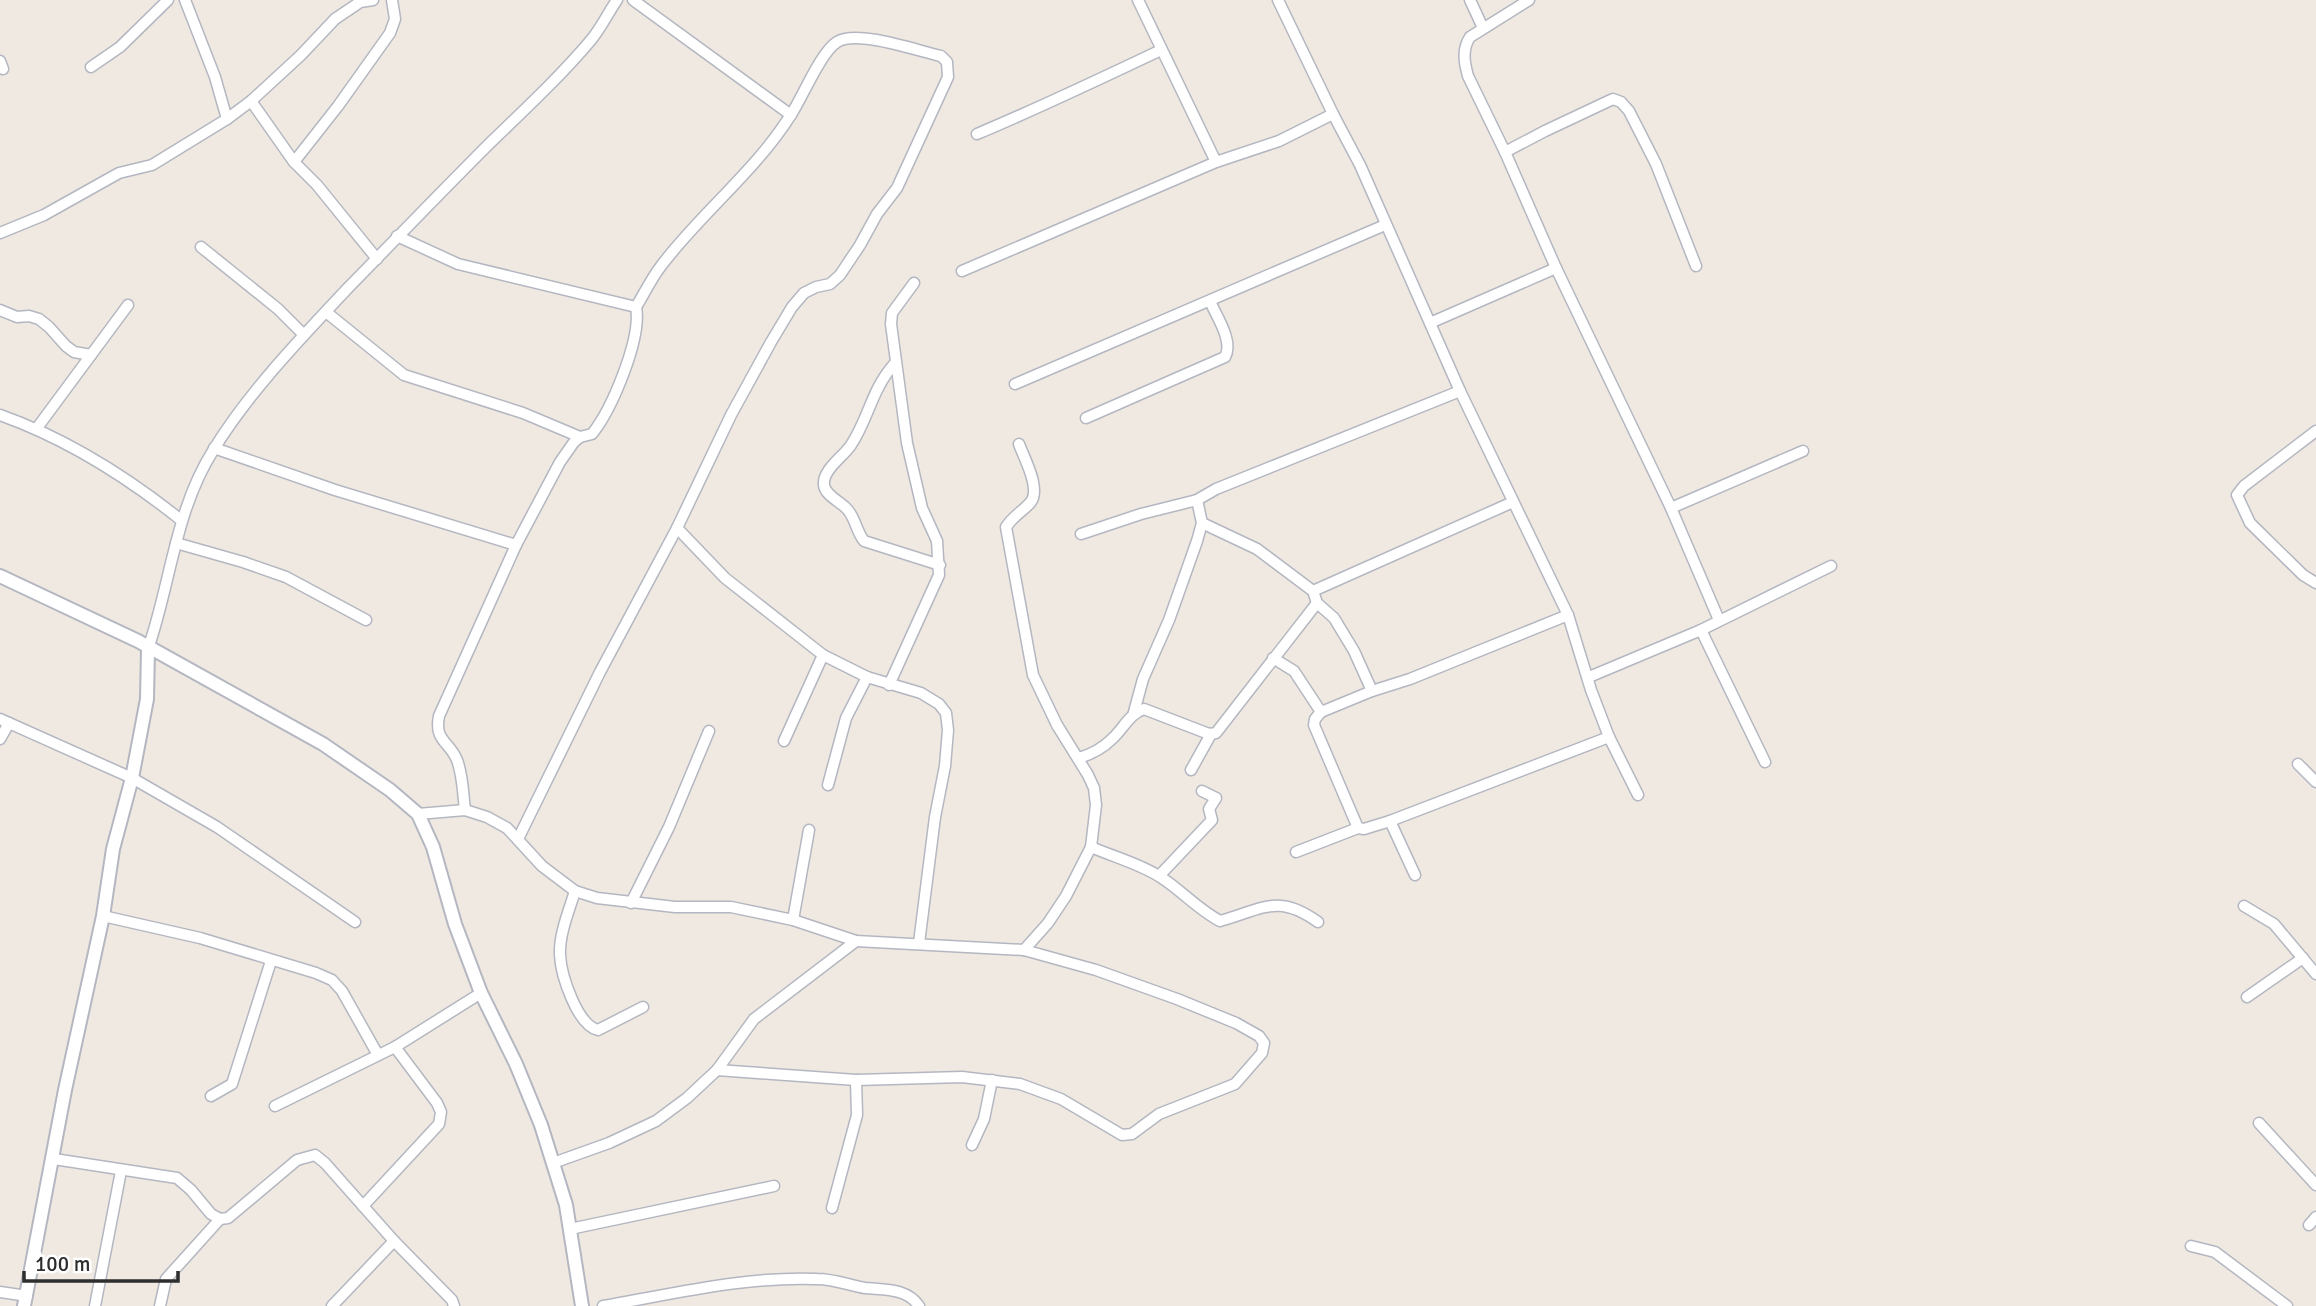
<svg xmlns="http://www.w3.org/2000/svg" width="2316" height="1306" viewBox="0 0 2316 1306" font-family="Signika,sans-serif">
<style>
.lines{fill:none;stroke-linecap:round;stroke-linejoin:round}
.minor-casing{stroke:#b4b7c1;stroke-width:13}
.tertiary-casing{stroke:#b4b7c1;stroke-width:16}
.minor{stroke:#fff;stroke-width:10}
.tertiary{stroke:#fff;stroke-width:12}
</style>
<rect width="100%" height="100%" fill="#efe9e1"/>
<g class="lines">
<!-- minor casing -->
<g class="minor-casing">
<g id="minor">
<path d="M185 0 215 77 227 119"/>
<path d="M633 0 791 115"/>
<path d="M1138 0 1216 162"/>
<path d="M1470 0 1483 28"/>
<path d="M1529 0 1470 37C1462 49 1464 62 1468 76L1505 152 1556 268 1671 508 1719 620"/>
<path d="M0 61 3 69"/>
<path d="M91 67 120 47 168 0"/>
<path d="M251 101 294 162 317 185 377 259"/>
<path d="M977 134C1039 108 1100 79 1161 50"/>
<path d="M1505 152 1545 131 1613 99 1621 102 1629 111 1656 164 1696 266"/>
<path d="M294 162 338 106 390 33 395 19 392 0"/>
<path d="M0 233 44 215 119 173 152 165 227 119 251 101 301 55 335 19 360 2 373 0"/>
<path d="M397 236 458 264 636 307"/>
<path d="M201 247 278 309 304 335"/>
<path d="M962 271 1216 162 1279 141 1333 114"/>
<path d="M0 310 17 317 29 316 39 319 49 327 66 346 74 352 91 355"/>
<path d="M326 312 404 375 523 413 580 437"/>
<path d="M1430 323 1556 268"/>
<path d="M895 363C871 390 869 418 851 445 844 456 822 470 824 485 825 495 839 501 846 508 855 516 856 531 864 541L940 565"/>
<path d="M1015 384 1385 225"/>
<path d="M0 415C65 438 127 477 181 520"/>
<path d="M1086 418 1225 357C1234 341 1216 316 1210 301"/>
<path d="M37 428 128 305"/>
<path d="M2316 431 2244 486 2237 495 2250 523 2303 575 2316 583"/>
<path d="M1019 444C1024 458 1042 490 1030 503 1022 512 1013 516 1006 527L1033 675 1057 725 1088 775 1094 788 1096 805 1091 847 1066 896 1048 923 1024 950"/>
<path d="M214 448 335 490 516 545"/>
<path d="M1671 508 1803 451"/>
<path d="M1202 523 1257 549 1313 591 1317 603 1334 618 1354 651 1372 691 1321 712 1315 719 1314 725 1358 828 1364 829 1390 821 1609 737 1591 690 1568 615 1460 391 1360 165 1333 114 1278 0"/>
<path d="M677 528 725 578 823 655 867 677 921 693 939 704 946 713 948 730 945 766 935 817 919 943"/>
<path d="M1081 534 1141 514 1197 500"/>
<path d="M176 543 243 562 286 577 366 620"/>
<path d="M1313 591 1513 502"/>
<path d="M1701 630 1765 762"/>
<path d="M148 649C171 582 175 510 214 449 249 392 300 339 346 290 393 242 439 194 487 146 522 112 559 78 591 40 601 28 608 13 617 0"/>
<path d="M1273 658 1294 671 1321 712"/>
<path d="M1589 677 1701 630 1831 566"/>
<path d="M889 685 939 575 937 541 922 508 907 443 891 324 892 313 914 283"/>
<path d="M1372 691 1410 679 1568 615"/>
<path d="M1134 712 1143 679 1169 620 1197 541 1202 523 1197 500 1216 489 1460 391"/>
<path d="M0 719 132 778 217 827 355 922"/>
<path d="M1609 737 1638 795"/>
<path d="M0 739 9 723"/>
<path d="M784 741 823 655"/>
<path d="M1079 758C1092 754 1102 749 1112 739 1124 728 1129 714 1144 709L1209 734 1216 733 1317 603"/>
<path d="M2298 764 2316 782"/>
<path d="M1191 770 1211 734"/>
<path d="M828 785 846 718 867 677"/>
<path d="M465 810C463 794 463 776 457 760 449 741 434 741 439 716L516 545 560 462 574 442 580 437 592 434C612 409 642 338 636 307 644 294 651 279 661 266 701 213 756 171 792 113 803 96 821 52 837 42 857 29 918 51 941 56L947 62 948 77 897 188 877 214 860 245 840 275 830 284 816 287 804 293 792 307 771 342 731 415 677 528 600 672 518 839"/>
<path d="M418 814 465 810 487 817 507 828 542 866 575 891 597 898 675 907H731L793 920 856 941 1024 950 1096 970 1177 999 1236 1023 1259 1036 1264 1043 1262 1053 1235 1084 1159 1114 1132 1134 1122 1135 1061 1099 1020 1084 962 1077 856 1080 717 1070"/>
<path d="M1390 821 1415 875"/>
<path d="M1091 847C1114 857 1141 864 1162 878 1183 892 1199 910 1220 921 1263 909 1278 893 1318 922"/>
<path d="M1296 852 1358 828"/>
<path d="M1159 876 1212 820 1209 809 1216 798 1202 791"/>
<path d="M575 891C569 911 559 934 560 955 561 975 577 1025 598 1030L643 1007"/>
<path d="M631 903 669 827 709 731"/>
<path d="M2244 906 2274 924 2316 974"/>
<path d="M103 916 200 938 316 973 332 980 342 991 378 1055"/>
<path d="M793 920 809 830"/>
<path d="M2247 997 2303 958"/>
<path d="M211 1096 232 1084 271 961"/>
<path d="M275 1106 395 1047 481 993"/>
<path d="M2259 1123 2316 1185"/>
<path d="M972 1145 984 1119 992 1080"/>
<path d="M54 1159 177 1178 191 1190 211 1214 220 1219 228 1218 297 1160 315 1155 325 1163 394 1241 452 1300 454 1306"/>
<path d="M553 1163 609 1143 656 1121 687 1098 717 1070 754 1019 856 941"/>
<path d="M363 1206 439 1124 441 1112 437 1103 395 1047"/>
<path d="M832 1208 857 1115 856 1080"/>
<path d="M2309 1225 2316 1217"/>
<path d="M570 1229 774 1186"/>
<path d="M2191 1246 2215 1252 2287 1306"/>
<path d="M0 1292 27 1296"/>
<path d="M95 1306 121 1171"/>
<path d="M160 1306 166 1279 220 1219"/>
<path d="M332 1306 394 1241"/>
<path d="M603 1306C673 1294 745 1276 817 1279 833 1279 849 1285 865 1288 885 1290 907 1288 919 1306"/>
</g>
</g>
<!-- tertiary casing -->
<g class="tertiary-casing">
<g id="tertiary">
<path d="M0 576 138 641 323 744 390 790 418 814 433 847 455 924 481 993 516 1064 541 1125 566 1205 582 1306"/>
<path d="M24 1306 65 1090 103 916 113 849 132 778 147 699 148 649"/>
</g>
</g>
<!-- minor -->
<use href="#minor" class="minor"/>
<!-- tertiary -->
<use href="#tertiary" class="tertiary"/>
</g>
<!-- scale -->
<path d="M24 1271v10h154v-10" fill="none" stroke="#2e2e2e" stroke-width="3.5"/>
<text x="35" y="1271" font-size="21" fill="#2e2e2e" stroke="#ffffff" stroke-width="5" paint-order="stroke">100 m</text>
</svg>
